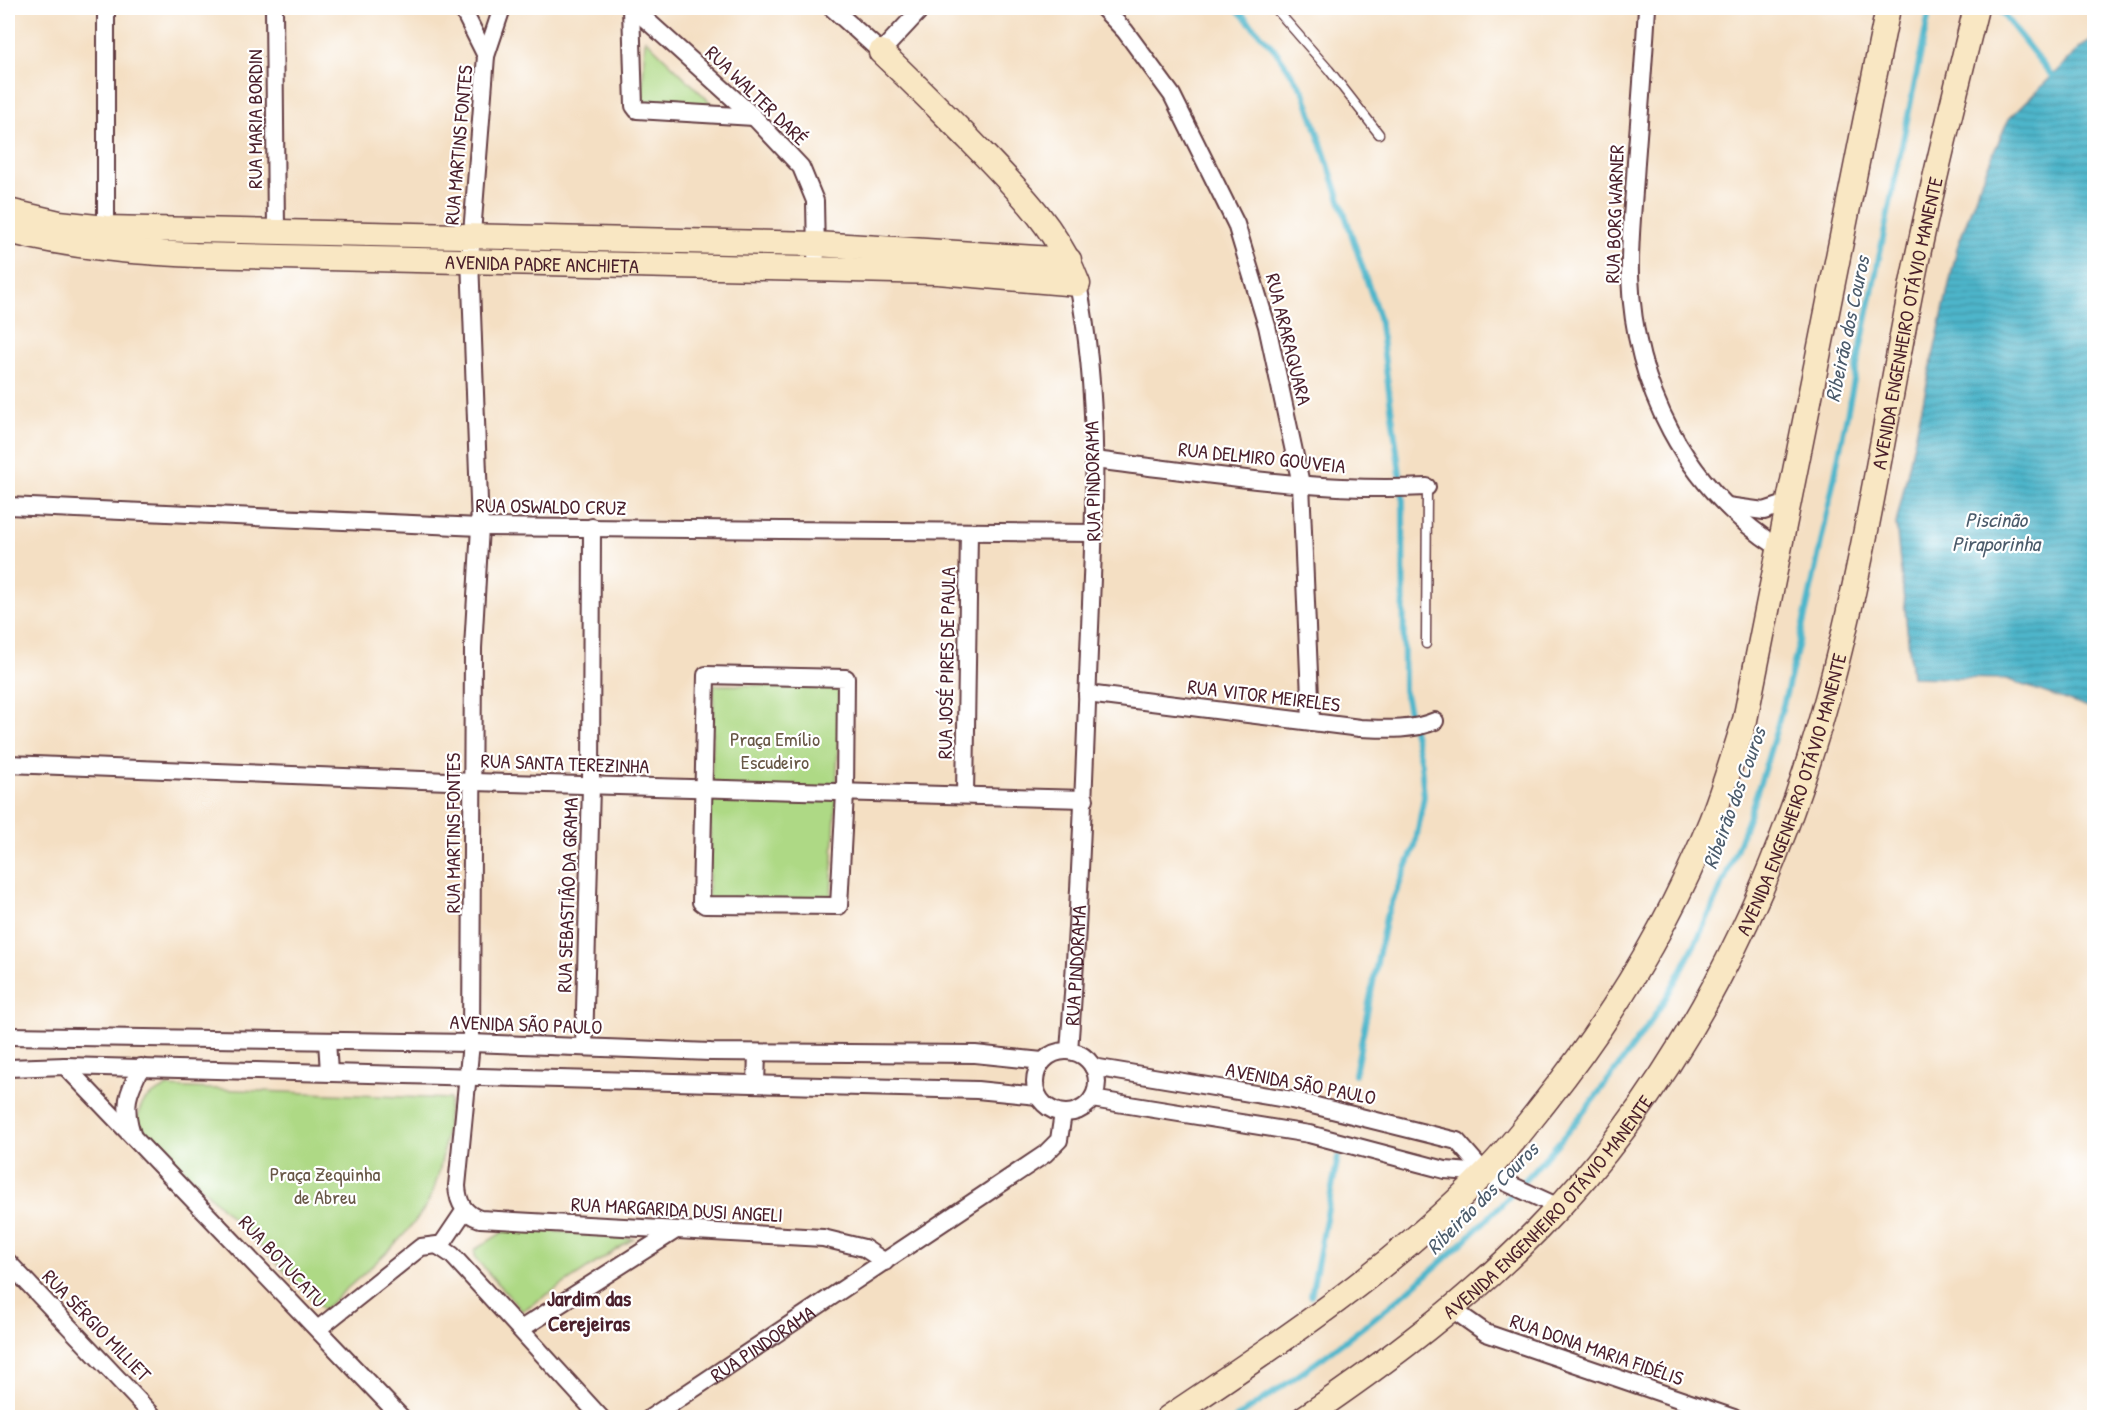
<svg xmlns="http://www.w3.org/2000/svg" width="2102" height="1425" viewBox="0 0 2102 1425" font-family="'Patrick Hand',sans-serif">
<style>
.green{fill:#aed985;stroke:#7c7c58;stroke-width:1.5}
.water{fill:url(#water-rules);stroke:#4c6a7b;stroke-width:1.5}
.lines{fill:none;stroke-linecap:round;stroke-linejoin:round}
.stream{stroke:#4db6cb;stroke-width:6}
.lane-casing{stroke:#643c42;stroke-width:11}
.street-casing{stroke:#643c42;stroke-width:20}
.secondary-casing{stroke:#643c42;stroke-width:27}
.lane{stroke:#fff;stroke-width:8}
.street{stroke:#fff;stroke-width:16}
.secondary{stroke:#f9e7c3;stroke-width:24}
.labels{text-anchor:middle;dominant-baseline:central;stroke-width:4.5;stroke-linejoin:round;paint-order:stroke}
.street-label{font-size:20px;fill:#4a1f2b;stroke:#fff}
.park-label{font-size:20px;fill:#685746;stroke:#fff}
.water-label{font-size:21px;font-style:italic;fill:#4b5b6b;stroke:#fff}
.quarter-label{font-size:22px;font-weight:bold;fill:#4a1f2b;stroke:#fff}
</style>
<defs>
<pattern id="water-rules" width="6" height="5" patternUnits="userSpaceOnUse" patternTransform="scale(1.5)"><rect width="6" height="5" fill="#4db6cb"/><path d="M0 2.5h6" fill="none" stroke="#4293a5"/></pattern>
</defs>
<rect width="100%" height="100%" fill="#fff"/>
<filter id="ink" filterUnits="userSpaceOnUse"><feTurbulence type="fractalNoise" baseFrequency=".0167" numOctaves="2"/><feDisplacementMap in="SourceGraphic" scale="12" xChannelSelector="R" yChannelSelector="G"/><feConvolveMatrix kernelMatrix="1 2 1 2 8 2 1 2 1" color-interpolation-filters="sRGB"/></filter>
<filter id="wash" filterUnits="userSpaceOnUse"><feTurbulence type="fractalNoise" baseFrequency=".008" numOctaves="4" result="noise"/><feDisplacementMap in="SourceGraphic" scale="24" xChannelSelector="R" yChannelSelector="G"/><feGaussianBlur stdDeviation="1.35" result="paint"/><feColorMatrix in="noise" values="0 0 0 0 0 0 0 0 0 0 0 0 0 0 0 0 0 1.4 0 .05"/><feComposite in="paint" operator="in"/></filter>
<g filter="url(#wash)">
<rect width="100%" height="100%" fill="#f4dfc3"/>
<!-- green -->
<g class="green">
<path d="M645 39 713 105 642 102Z"/>
<path d="M714 685 841 686 831 900H708Z"/>
<path d="M167 1087 450 1099C446 1130 444 1164 432 1194 415 1234 356 1279 323 1310L137 1122C140 1099 147 1097 167 1087Z"/>
<path d="M511 1227 633 1239 522 1311 476 1259 474 1250Z"/>
</g>
<!-- water -->
<path class="water" d="M2094 39V710L2006 679 1912 677 1896 524 1957 248 1980 184 2008 120 2081 47Z"/>
<g class="lines">
<!-- stream -->
<g class="stream">
<path d="M1236 8 1275 50 1304 92 1379 317 1403 497 1404 690 1421 764 1424 796 1415 846 1386 917 1355 1074"/>
<path d="M1998 8 2052 76"/>
<path d="M1311 1296 1338 1157"/>
<path d="M1236 1418C1378 1324 1504 1220 1606 1083 1627 1055 1649 1026 1667 996 1768 822 1804 628 1843 434 1871 292 1900 150 1930 8"/>
</g>
</g>
</g>
<g filter="url(#ink)">
<g class="lines">
<!-- lane casing -->
<g class="lane-casing">
<g id="lane">
<path d="M1275 8 1329 70 1379 134"/>
<path d="M1426 644 1427 487"/>
</g>
</g>
<!-- street casing -->
<g class="street-casing">
<g id="street">
<path d="M274 8 276 231"/>
<path d="M462 8 486 56"/>
<path d="M502 8 486 56 470 259 480 527 473 648 471 1043 457 1186C458 1203 464 1214 480 1219L823 1238 864 1248 885 1262"/>
<path d="M631 8 634 106 637 110 754 117"/>
<path d="M633 8 754 117 801 167 815 201 816 255"/>
<path d="M832 8 881 52 922 8"/>
<path d="M1103 8 1125 31 1172 95 1236 224 1267 326 1301 484 1311 721"/>
<path d="M1647 8C1644 59 1640 110 1636 162 1634 200 1629 238 1630 276 1634 387 1685 487 1779 548"/>
<path d="M106 228V8"/>
<path d="M1094 460C1204 473 1316 493 1427 487"/>
<path d="M8 506 480 527 1094 533"/>
<path d="M1727 506 1764 511 1788 503"/>
<path d="M706 675 846 678 845 793 839 906 705 905 701 902Z"/>
<path d="M1087 694 1360 728C1385 729 1412 731 1435 721"/>
<path d="M8 764 474 782 1085 799"/>
<path d="M965 795 969 532"/>
<path d="M8 1036 471 1043 711 1052 975 1054 1042 1061"/>
<path d="M327 1041 329 1072"/>
<path d="M584 1047 591 786 592 527"/>
<path id="s1" d="M1069 1051C1079 918 1084 785 1089 651 1094 530 1102 405 1078 284"/>
<circle cx="1066" cy="1082" r="31"/>
<path d="M65 1066 402 1418"/>
<path d="M1093 1067 1292 1100 1457 1141 1485 1173"/>
<path d="M8 1068 65 1066 977 1090 1038 1096"/>
<path d="M756 1084 757 1053"/>
<path d="M1092 1099 1309 1134 1445 1170 1485 1173 1559 1207"/>
<path d="M132 1134C123 1105 127 1094 141 1067"/>
<path d="M440 1247 465 1210"/>
<path d="M8 1262 155 1418"/>
<path d="M1452 1309 1486 1333 1734 1418"/>
<path d="M318 1329 421 1247 437 1245 452 1255 601 1418"/>
<path d="M521 1329 676 1230"/>
<path id="s2" d="M650 1418 1045 1154 1059 1140 1063 1113"/>
</g>
</g>
<!-- secondary casing -->
<g class="secondary-casing">
<g id="secondary">
<path d="M8 211 59 223 106 228 816 244 1069 260"/>
<path id="s3" d="M8 231C70 247 131 252 195 255L938 272 1078 284C1057 226 1011 183 969 139 940 110 911 80 881 52"/>
<path d="M1168 1418C1279 1344 1391 1269 1485 1173 1507 1151 1526 1126 1545 1102 1613 1017 1670 922 1711 821 1724 788 1734 754 1745 720L1888 8"/>
<path id="s4" d="M1304 1418C1388 1361 1468 1301 1538 1229 1681 1084 1774 894 1827 699 1866 558 1886 412 1915 269 1933 181 1955 94 1976 8"/>
</g>
</g>
<!-- lane -->
<use href="#lane" class="lane"/>
<!-- street -->
<use href="#street" class="street"/>
<!-- secondary -->
<use href="#secondary" class="secondary"/>
</g>
</g>
<g class="labels">
<!-- street labels -->
<g class="street-label">
<text transform="translate(757 95) rotate(44)">RUA WALTER DARÉ</text>
<text transform="translate(254 119) rotate(-90)">RUA MARIA BORDIN</text>
<text transform="translate(458 145) rotate(-85)">RUA MARTINS FONTES</text>
<text transform="translate(1614 214) rotate(-88)">RUA BORG WARNER</text>
<text stroke="none"><textPath href="#s3" startOffset="536">AVENIDA PADRE ANCHIETA</textPath></text>
<text stroke="none"><textPath href="#s4" startOffset="1296">AVENIDA ENGENHEIRO OTÁVIO MANENTE</textPath></text>
<text transform="translate(1289 339) rotate(76)">RUA ARARAQUARA</text>
<text transform="translate(1262 457) rotate(6)">RUA DELMIRO GOUVEIA</text>
<text transform="translate(1092 481) rotate(-91)">RUA PINDORAMA</text>
<text transform="translate(551 506) rotate(1)">RUA OSWALDO CRUZ</text>
<text transform="translate(946 663) rotate(-89)">RUA JOSÉ PIRES DE PAULA</text>
<text transform="translate(1264 695) rotate(7)">RUA VITOR MEIRELES</text>
<text transform="translate(565 763) rotate(2)">RUA SANTA TEREZINHA</text>
<text stroke="none"><textPath href="#s4" startOffset="810">AVENIDA ENGENHEIRO OTÁVIO MANENTE</textPath></text>
<text transform="translate(452 833) rotate(-90)">RUA MARTINS FONTES</text>
<text transform="translate(567 895) rotate(-88)">RUA SEBASTIÃO DA GRAMA</text>
<text stroke="none"><textPath href="#s1" startOffset="86">RUA PINDORAMA</textPath></text>
<text transform="translate(526 1024) rotate(2)">AVENIDA SÃO PAULO</text>
<text transform="translate(1301 1083) rotate(11)">AVENIDA SÃO PAULO</text>
<text stroke="none"><textPath href="#s4" startOffset="324">AVENIDA ENGENHEIRO OTÁVIO MANENTE</textPath></text>
<text transform="translate(677 1209) rotate(3)">RUA MARGARIDA DUSI ANGELI</text>
<text transform="translate(283 1261) rotate(47)">RUA BOTUCATU</text>
<text transform="translate(97 1325) rotate(46)">RUA SÉRGIO MILLIET</text>
<text stroke="none"><textPath href="#s2" startOffset="135">RUA PINDORAMA</textPath></text>
<text transform="translate(1597 1349) rotate(19)">RUA DONA MARIA FIDÉLIS</text>
</g>
<!-- park labels -->
<g class="park-label">
<text x="775" y="738">Praça Emílio<tspan x="775" dy="23">Escudeiro</tspan></text>
<text x="325" y="1173">Praça Zequinha<tspan x="325" dy="23">de Abreu</tspan></text>
</g>
<!-- water labels -->
<g class="water-label">
<text transform="translate(1847 329) rotate(-78)">Ribeirão dos Couros</text>
<text x="1996" y="519">Piscinão<tspan x="1996" dy="24">Piraporinha</tspan></text>
<text transform="translate(1734 798) rotate(-70)">Ribeirão dos Couros</text>
<text transform="translate(1482 1198) rotate(-45)">Ribeirão dos Couros</text>
</g>
<!-- quarter labels -->
<g class="quarter-label">
<text x="589" y="1298">Jardim das<tspan x="589" dy="25">Cerejeiras</tspan></text>
</g>
</g>
<!-- margin -->
<rect width="2102" height="1425" fill="none" stroke="#fff" stroke-width="30"/>
</svg>
